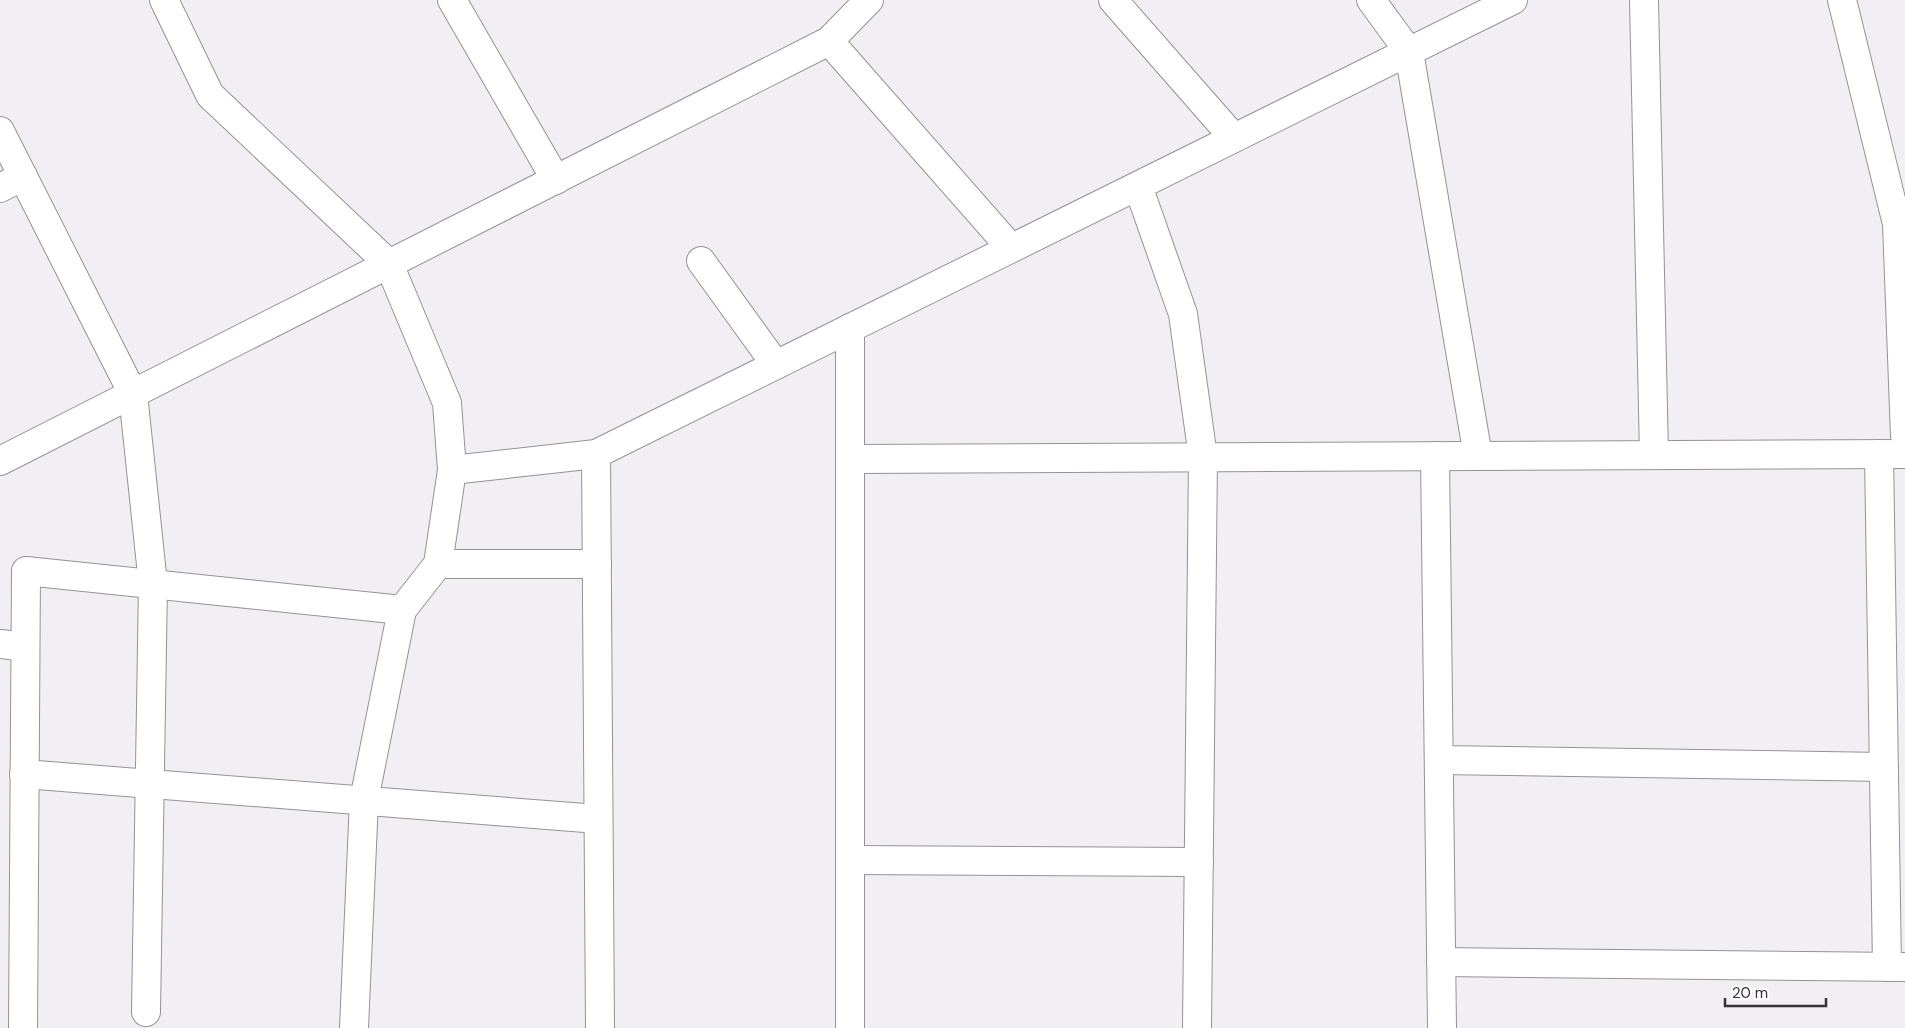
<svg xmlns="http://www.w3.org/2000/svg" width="1905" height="1028" viewBox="0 0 1905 1028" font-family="'DM Sans',sans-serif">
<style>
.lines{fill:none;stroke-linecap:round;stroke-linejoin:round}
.minor-casing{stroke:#939395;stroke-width:30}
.minor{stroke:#fff;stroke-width:28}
</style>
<rect width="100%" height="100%" fill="#f1eff3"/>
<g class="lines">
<!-- minor casing -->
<g class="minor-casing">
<g id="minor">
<path d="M164 0 210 95 389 264 447 403 452 470 438 564 402 610 364 800 354 1028"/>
<path d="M452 0 556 180"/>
<path d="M1113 0 1234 138"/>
<path d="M1371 0 1409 52 1478 456"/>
<path d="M1644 0 1654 455"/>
<path d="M1842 0 1897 224 1905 436"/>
<path d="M829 41 1011 248"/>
<path d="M0 131 133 394 153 584 146 1012"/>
<path d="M1138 186 1183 314 1203 457 1197 1028"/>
<path d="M0 188 23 176"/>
<path d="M701 261 776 365"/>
<path d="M596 454 600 1028"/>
<path d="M1879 454 1887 967"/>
<path d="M1435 456 1442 1028"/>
<path d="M851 459 1905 454"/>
<path d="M0 461 829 41 869 0"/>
<path d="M452 470 596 454 1513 0"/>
<path d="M438 564H597"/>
<path d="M0 644 25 647"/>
<path d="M1439 760 1884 767"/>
<path d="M24 774 598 819"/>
<path d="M850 860 1199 862"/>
<path d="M1441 962 1905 967"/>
<path d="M23 1028 26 571 402 610"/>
<path d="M850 1028V328"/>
</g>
</g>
<!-- minor -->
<use href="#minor" class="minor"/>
</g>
<!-- scale -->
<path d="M1725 998v8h101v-8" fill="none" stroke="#343335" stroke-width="2.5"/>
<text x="1732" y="998" font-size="15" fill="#343335" stroke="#fefdff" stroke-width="4" paint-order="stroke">20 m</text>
</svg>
